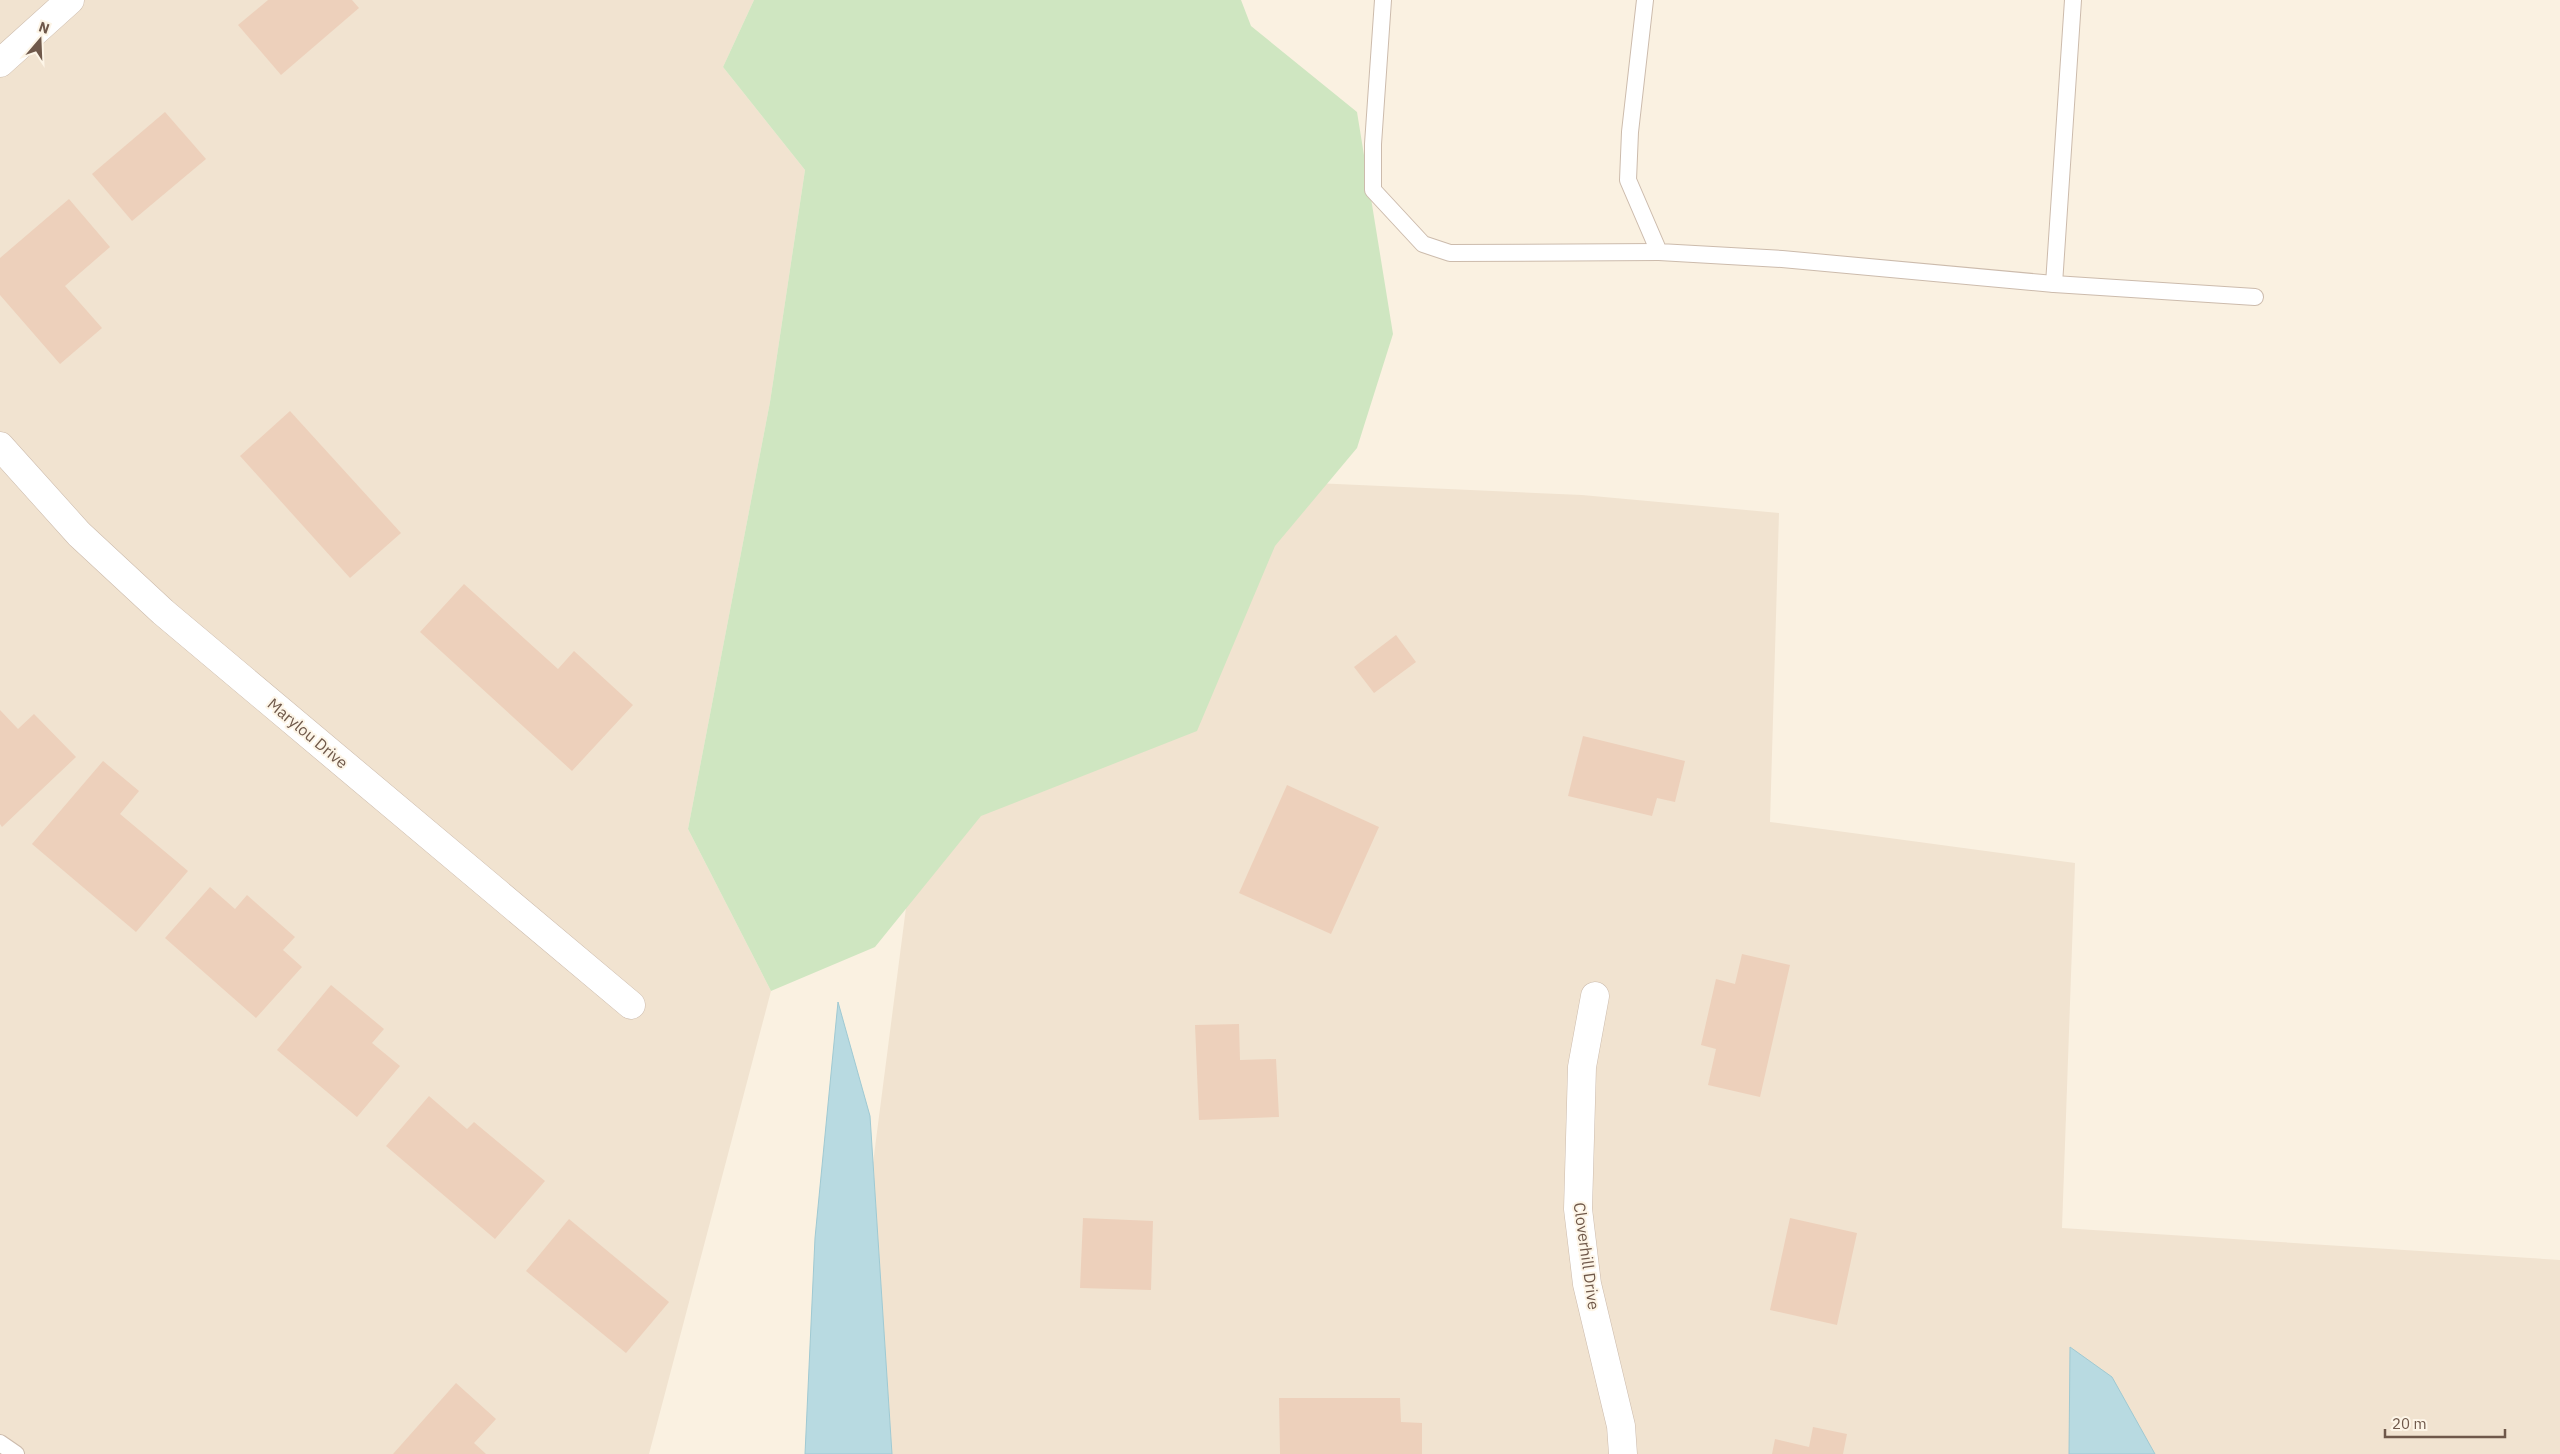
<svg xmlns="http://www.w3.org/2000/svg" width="2560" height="1454" viewBox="0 0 2560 1454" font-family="'IBM Plex Sans',sans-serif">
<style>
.residential{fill:#f1e3d0}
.green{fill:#cfe6c1}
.water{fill:#b8dae1;stroke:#9fc9d2}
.building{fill:#edd0bb}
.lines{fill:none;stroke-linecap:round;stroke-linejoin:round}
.service-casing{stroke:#ccbbac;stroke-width:18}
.minor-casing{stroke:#ccbbac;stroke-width:29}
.service{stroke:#fff;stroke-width:16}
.minor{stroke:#fff;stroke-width:28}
.labels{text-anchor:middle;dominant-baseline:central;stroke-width:4;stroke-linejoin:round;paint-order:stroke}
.street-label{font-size:16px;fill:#6f584a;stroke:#fdf5e7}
</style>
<rect width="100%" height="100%" fill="#faf1e1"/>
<!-- residential -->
<g class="residential">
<path d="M0 0H754L723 67 805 170 770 402 688 829 771 991 649 1454H0Z"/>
<path d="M963 467 1582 495 1779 513 1770 822 2075 863 2062 1228 2560 1260V1454H892L873 1163Z"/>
</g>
<!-- green -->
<path class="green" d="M754 0H1241L1251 26 1357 112 1393 334 1357 448 1275 546 1197 731 981 816 875 947 771 991 688 829 770 402 805 170 723 67Z"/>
<!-- water -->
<g class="water">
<path d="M838 1002 870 1116 892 1454H805L815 1238Z"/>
<path d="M2070 1347 2112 1377 2155 1454H2069Z"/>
</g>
<!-- building -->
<g class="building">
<path d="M268 0H352L359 8 281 75 238 25Z"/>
<path d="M165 112 206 159 132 221 92 174Z"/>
<path d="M69 199 110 247 65 286 102 328 60 364 0 295V258Z"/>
<path d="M290 411 401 533 350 578 240 456Z"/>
<path d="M464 584 558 669 574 651 633 705 572 771 420 632Z"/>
<path d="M1396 635 1416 662 1374 693 1354 667Z"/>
<path d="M0 710 18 729 34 714 76 757 2 827 0 824Z"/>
<path d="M1583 736 1685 761 1675 802 1657 798 1652 816 1568 796Z"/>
<path d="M103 761 139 791 120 814 188 871 136 932 32 844Z"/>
<path d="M1287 785 1379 827 1331 934 1239 893Z"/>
<path d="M210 887 235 909 247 895 295 937 283 950 302 967 256 1018 165 938Z"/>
<path d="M1742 954 1790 965 1760 1097 1708 1085 1716 1049 1701 1045 1716 979 1735 984Z"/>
<path d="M331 985 384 1029 372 1043 400 1066 357 1117 277 1050Z"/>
<path d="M1239 1024 1240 1060 1276 1059 1279 1117 1199 1120 1195 1025Z"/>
<path d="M429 1096 467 1129 474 1122 545 1181 495 1239 386 1146Z"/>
<path d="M1083 1218 1153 1221 1151 1290 1080 1288Z"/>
<path d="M1790 1218 1857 1233 1837 1325 1770 1310Z"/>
<path d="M569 1219 669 1302 626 1353 526 1271Z"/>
<path d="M456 1383 496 1419 474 1443 486 1454H393Z"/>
<path d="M1279 1398H1400L1401 1422 1422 1423V1454H1280Z"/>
<path d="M1813 1427 1847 1434 1843 1454H1772L1775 1439 1809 1447Z"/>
</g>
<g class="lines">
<!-- service casing -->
<g class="service-casing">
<g id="service">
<path d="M1383 0 1373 144V190L1423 244 1450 253 1659 252"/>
<path d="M1645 0 1630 132 1628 180 1659 252 1782 259 2054 284 2255 297"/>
<path d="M2054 284 2073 0"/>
<path d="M0 1443 16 1454"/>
</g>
</g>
<!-- minor casing -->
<g class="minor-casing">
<g id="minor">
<path d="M0 63 70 0"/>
<path d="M0 446 79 534 163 612 631 1005"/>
<path d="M1595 996 1582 1067 1578 1209 1587 1284 1621 1426 1623 1454"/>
</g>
</g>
<!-- service -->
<use href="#service" class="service"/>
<!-- minor -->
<use href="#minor" class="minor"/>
</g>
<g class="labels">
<!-- street labels -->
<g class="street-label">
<text transform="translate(308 733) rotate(40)">Marylou Drive</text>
<text transform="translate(1587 1256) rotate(82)">Cloverhill Drive</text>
</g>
</g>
<!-- north arrow -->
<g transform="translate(40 40) rotate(19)" stroke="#fdf5e7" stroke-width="4" paint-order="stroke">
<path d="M0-4L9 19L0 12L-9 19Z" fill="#6f584a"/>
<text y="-8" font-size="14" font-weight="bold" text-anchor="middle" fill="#6f584a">N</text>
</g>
<!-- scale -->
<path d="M2385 1429v8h120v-8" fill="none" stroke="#6f584a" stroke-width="2.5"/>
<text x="2392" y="1429" font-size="15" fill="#6f584a" stroke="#fdf5e7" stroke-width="4" paint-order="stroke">20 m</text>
</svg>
